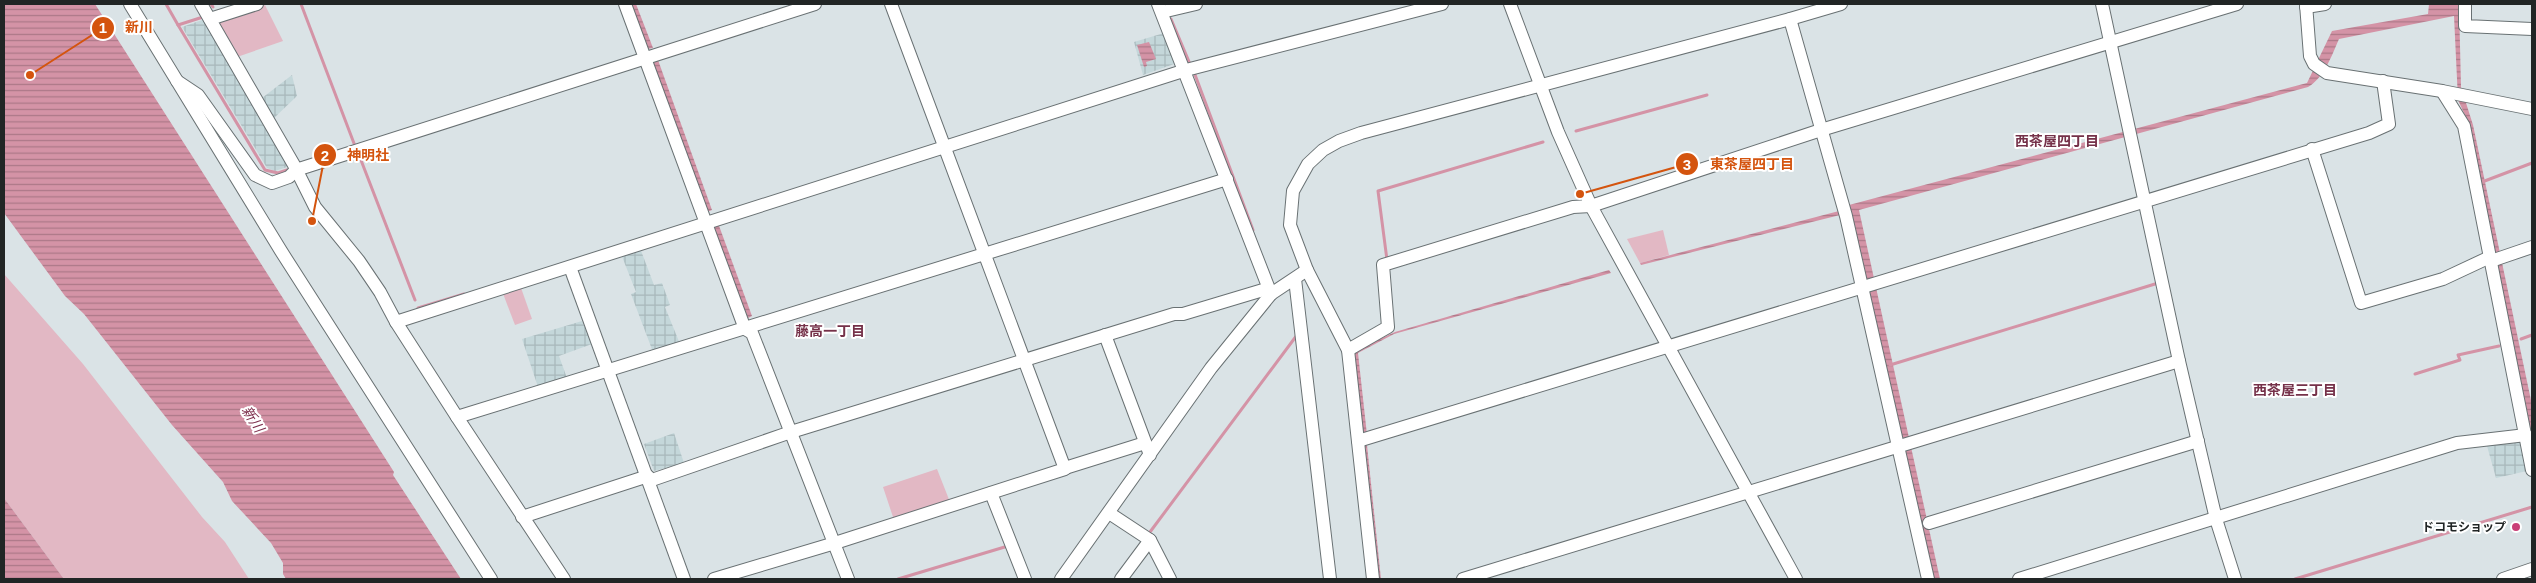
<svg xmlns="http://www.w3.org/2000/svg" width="2536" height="583" viewBox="0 0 2536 583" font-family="Helvetica,'Noto Sans JP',sans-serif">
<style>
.industrial{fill:url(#industrial-grid)}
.green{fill:#e2b8c4}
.water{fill:url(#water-rules)}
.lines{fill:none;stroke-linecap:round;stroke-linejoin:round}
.stream{stroke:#d493a6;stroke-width:3}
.minor-casing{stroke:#697173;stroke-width:14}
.minor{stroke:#fff;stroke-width:12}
.poi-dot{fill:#c93f77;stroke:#fff;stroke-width:2}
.labels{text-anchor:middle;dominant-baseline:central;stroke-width:4;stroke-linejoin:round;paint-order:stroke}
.poi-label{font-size:12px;font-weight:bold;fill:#212525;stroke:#fff;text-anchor:end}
.neighbourhood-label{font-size:14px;font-weight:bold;fill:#753149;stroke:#fff}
.water-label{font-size:14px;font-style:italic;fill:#7d2f4c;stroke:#fff}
.leader{fill:none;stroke:#d4540e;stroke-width:2}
.callout-dot{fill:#d4540e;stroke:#fff;stroke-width:2}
.mark-label{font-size:15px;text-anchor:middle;font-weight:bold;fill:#fff}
.callout-label{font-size:14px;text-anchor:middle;font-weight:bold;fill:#d4540e;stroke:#fff;stroke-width:4;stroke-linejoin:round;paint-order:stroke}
</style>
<defs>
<pattern id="industrial-grid" width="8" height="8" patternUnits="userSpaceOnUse" patternTransform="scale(1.25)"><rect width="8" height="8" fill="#c4d7da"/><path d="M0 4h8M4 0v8" fill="none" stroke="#a8b8bb"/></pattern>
<pattern id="water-rules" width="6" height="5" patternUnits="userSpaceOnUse" patternTransform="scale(1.25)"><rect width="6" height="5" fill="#d493a6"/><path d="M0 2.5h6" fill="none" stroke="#ac7887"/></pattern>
</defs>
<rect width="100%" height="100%" fill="#dae3e6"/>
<!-- industrial -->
<g class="industrial">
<path d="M205 19 290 166 275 171 267 168 182 27Z"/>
<path d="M1164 33 1177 63 1143 75 1134 42Z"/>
<path d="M292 75 297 96 273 119 262 98Z"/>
<path d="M640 248 654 285 662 283 670 305 665 307 680 344 653 352 631 294 636 292 621 254Z"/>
<path d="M582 321 592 344 559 356 567 378 538 387 522 339Z"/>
<path d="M674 433 684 463 654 471 644 444Z"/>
<path d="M2519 441 2522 443 2527 471 2496 478 2487 446Z"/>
</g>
<!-- green -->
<g class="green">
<path d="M265 5 283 41 237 57 217 24 218 20Z"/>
<path d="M1663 230 1669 255 1640 263 1627 239Z"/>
<path d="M4 274 83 364 202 517 225 542 249 579H64L4 498Z"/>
<path d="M520 285 532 319 515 325 502 291Z"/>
<path d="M937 469 950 502 894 520 883 487Z"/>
</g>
<!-- water -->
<g class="water">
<path d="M4 4H95L394 472 393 475 461 579H286L283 574V563L271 543 232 501 223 482 172 425 84 314 65 296 4 213Z"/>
<path d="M630 4H636L653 48 647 49Z"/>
<path d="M2429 4H2459L2461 87 2473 125 2532 405V437L2470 126 2458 100 2454 16 2339 39C2332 55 2324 78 2308 87L1859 210 1940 579H1934L1849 205 2307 83 2332 31 2428 14Z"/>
<path d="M1149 42 1156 59 1146 62 1147 66 1144 67 1137 45Z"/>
<path d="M658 60 712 210 707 212 653 63Z"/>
<path d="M1839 211 1840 215 1641 265 1640 263Z"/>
<path d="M718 223 752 316 748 318 712 226Z"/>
<path d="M1609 270 1611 273 1394 334 1358 353 1367 435 1363 433 1354 355 1356 350 1395 332Z"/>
<path d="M1367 445 1381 579H1378L1365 446Z"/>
<path d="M4 498 64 579H4Z"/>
</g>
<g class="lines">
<!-- stream -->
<g class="stream">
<path d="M166 4 178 25 203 17"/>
<path d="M211 4 213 7"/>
<path d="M301 4 355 146"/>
<path d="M1165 4V5"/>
<path d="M1171 19 1190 64"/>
<path d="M178 25 265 170 278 173 287 170"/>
<path d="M1194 72 1253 230"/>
<path d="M1576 131 1707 95"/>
<path d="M359 155 415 300"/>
<path d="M2482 182 2532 163"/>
<path d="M1387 260 1378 191 1543 142"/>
<path d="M418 308 464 294"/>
<path d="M2521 339 2532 335"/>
<path d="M1890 365 2155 284"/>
<path d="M2415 374 2460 360 2458 355 2499 346"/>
<path d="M1150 532 1297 335"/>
<path d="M898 579 1008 546"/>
<path d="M2295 579 2532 507"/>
</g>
<!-- minor casing -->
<g class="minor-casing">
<g id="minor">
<path d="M130 4 281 251 491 579"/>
<path d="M201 4 294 165 315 207 359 261 380 292 396 322 457 417 564 579"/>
<path d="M625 4 745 329 752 333 848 579"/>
<path d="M1158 4 1271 294"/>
<path d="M1510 4 1558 132 1591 206 1796 579"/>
<path d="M2102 4 2179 361 2216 519 2235 579"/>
<path d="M2306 4 2310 56 2314 64 2327 73 2442 91 2532 109"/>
<path d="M2465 4V26L2532 29"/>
<path d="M2306 7 2325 4"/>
<path d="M1162 12 1196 4"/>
<path d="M210 19 257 4"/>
<path d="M1790 19 1846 216 1928 579"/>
<path d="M177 81 198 95 255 175 272 183 289 177 296 170 815 4"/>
<path d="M2442 91 2464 126 2532 470"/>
<path d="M2312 149 2361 303 2443 279 2490 257"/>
<path d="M2491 261 2532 247"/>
<path d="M570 267 684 579"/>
<path d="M1295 279 1330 579"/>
<path d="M396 322 1186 70 1442 4"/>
<path d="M1105 335 1150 455"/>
<path d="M1348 350 1388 327 1383 265 1573 207 1591 206 1821 130 2237 4"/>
<path d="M457 417 1227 179"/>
<path d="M1358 441 2369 133 2389 124 2383 81"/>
<path d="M1065 468 1145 443"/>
<path d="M649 481 791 432 1174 314H1183L1263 290 1271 294"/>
<path d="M991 493 1025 579"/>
<path d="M1109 513 1150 540 1170 579"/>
<path d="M522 517 648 476"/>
<path d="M1929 523 2198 441"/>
<path d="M714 579 835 543 1065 469 891 4"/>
<path d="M1061 579 1211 368 1271 294 1307 270"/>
<path d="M1121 579 1150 540"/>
<path d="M1373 579 1348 350 1307 270 1290 225 1293 191 1308 164 1323 150 1339 141 1361 133 1790 19 1841 4"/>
<path d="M1463 579 2179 361"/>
<path d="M2019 579 2457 443 2526 435"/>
<path d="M2503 579 2532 569"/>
</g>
</g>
<!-- minor -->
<use href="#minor" class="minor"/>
</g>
<!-- markers -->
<circle class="poi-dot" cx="2516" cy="527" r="5"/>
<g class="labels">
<!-- poi labels -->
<g class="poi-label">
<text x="2506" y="527">ドコモショップ</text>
</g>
<!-- neighbourhood labels -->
<g class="neighbourhood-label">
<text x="2057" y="141">西茶屋四丁目</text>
<text x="830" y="331">藤高一丁目</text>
<text x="2295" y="390">西茶屋三丁目</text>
</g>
<!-- water labels -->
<g class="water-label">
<text transform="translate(253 419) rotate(57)">新川</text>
</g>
</g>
<!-- callouts -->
<path class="leader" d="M30 75L103 28M312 221L325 155M1580 194L1687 164"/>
<g class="callout-dot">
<circle cx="30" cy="75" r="5"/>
<circle cx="312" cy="221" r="5"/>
<circle cx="1580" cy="194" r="5"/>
<circle cx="103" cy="28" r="12"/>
<circle cx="325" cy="155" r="12"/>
<circle cx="1687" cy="164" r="12"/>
</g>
<g class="mark-label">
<text x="103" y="33">1</text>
<text x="325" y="161">2</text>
<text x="1687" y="170">3</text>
</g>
<g class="callout-label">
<text x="139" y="32">新川</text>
<text x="368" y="160">神明社</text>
<text x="1752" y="169">東茶屋四丁目</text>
</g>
<!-- border -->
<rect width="2536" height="583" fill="none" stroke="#212525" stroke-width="10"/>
</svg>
